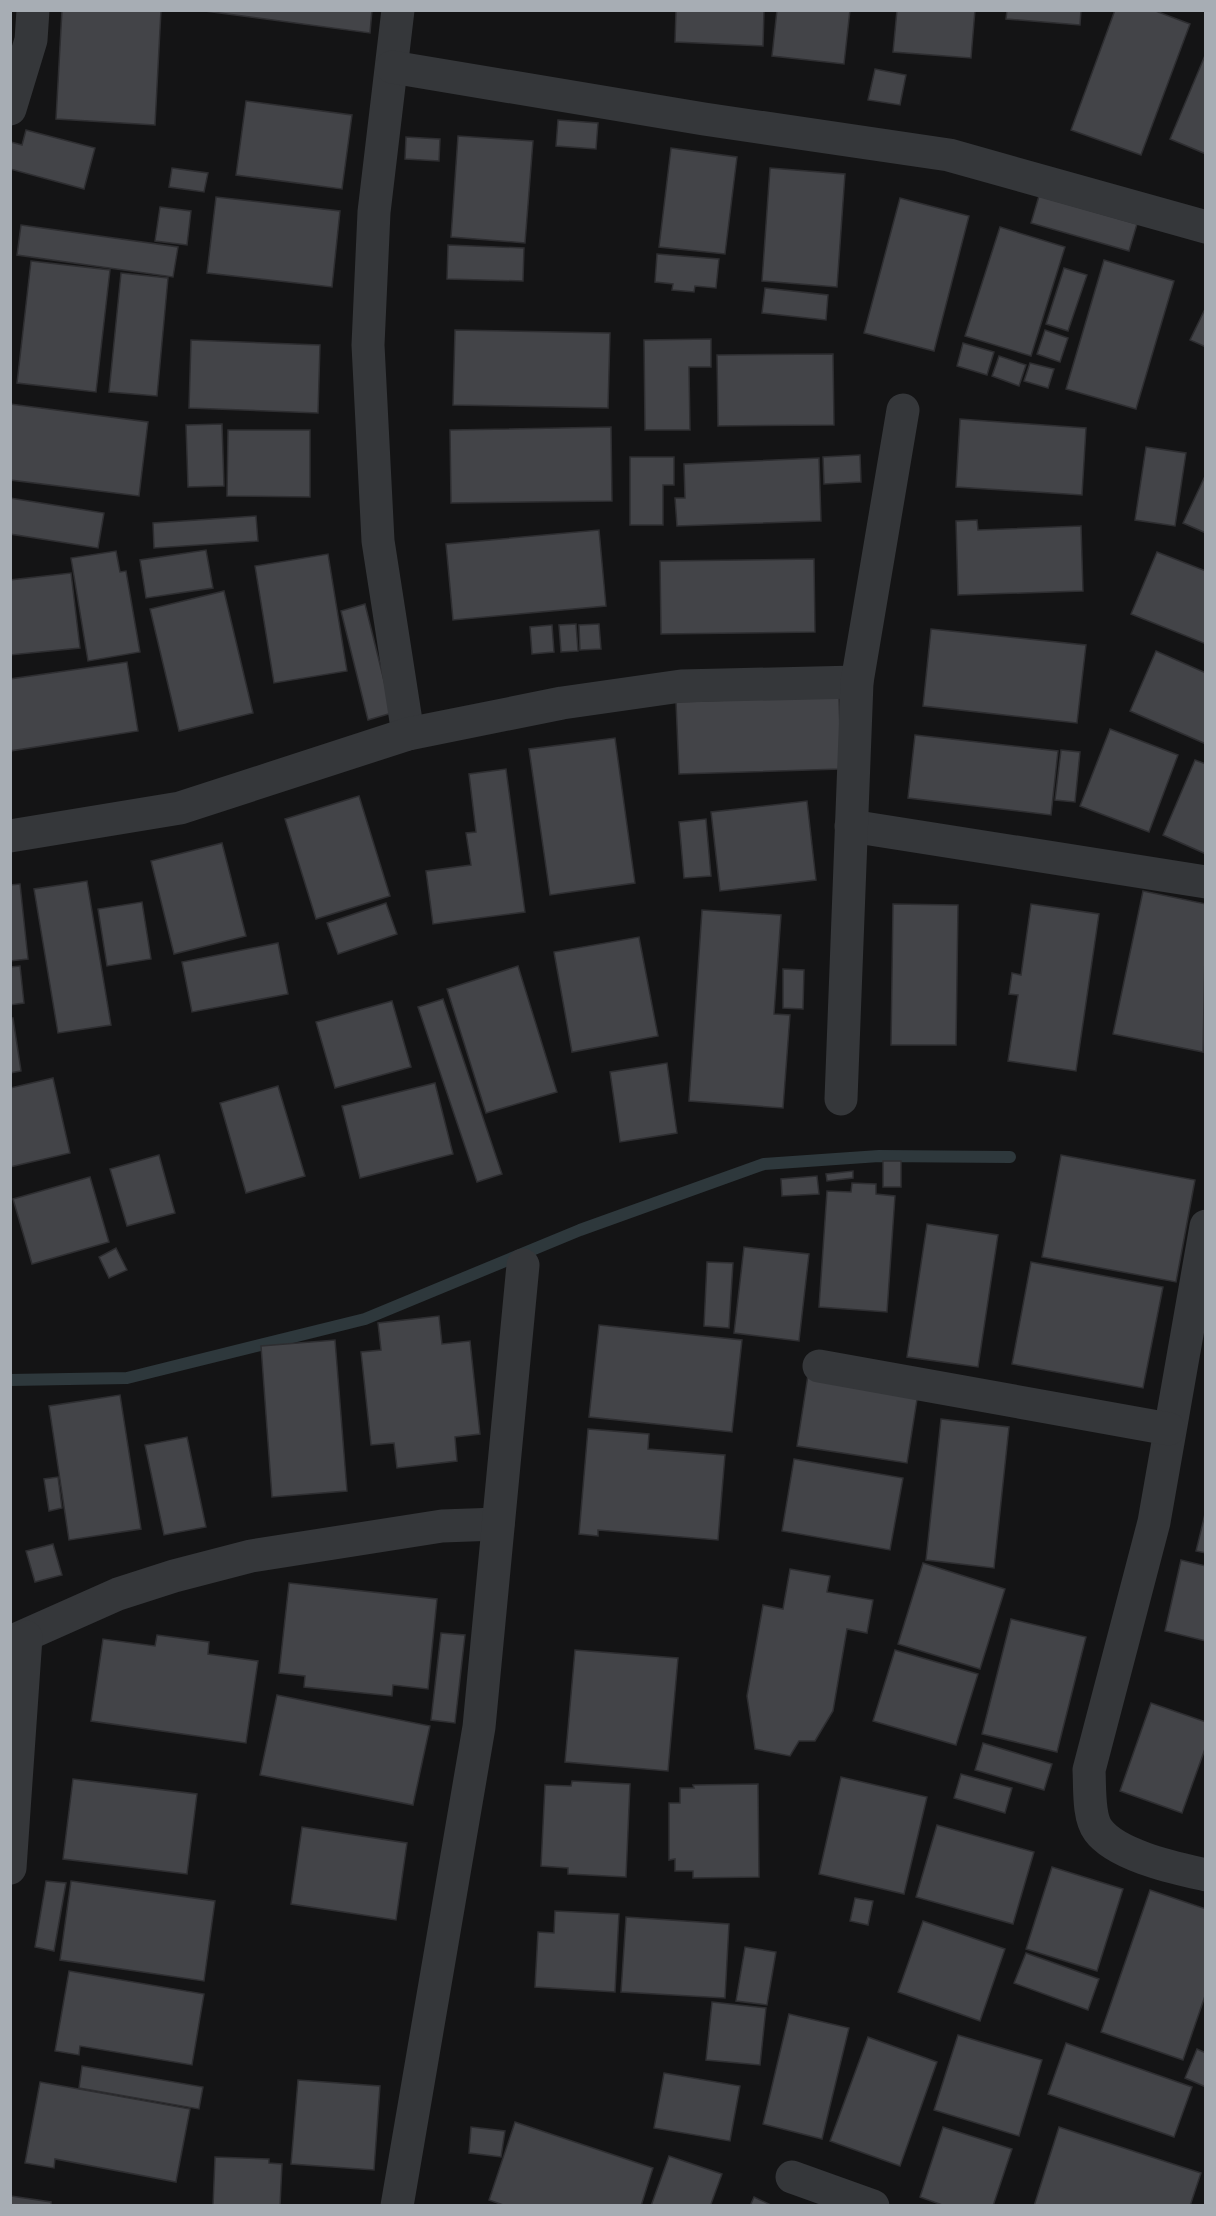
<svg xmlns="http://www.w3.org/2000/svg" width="1216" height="2216" viewBox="0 0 1216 2216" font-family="'Titillium Web',sans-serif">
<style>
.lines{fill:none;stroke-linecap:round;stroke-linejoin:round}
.stream{stroke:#2e383c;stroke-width:12}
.building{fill:#434448;stroke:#2e2e31;stroke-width:1.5}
.minor{stroke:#35373a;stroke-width:33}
</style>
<rect width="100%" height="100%" fill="#141415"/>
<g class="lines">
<!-- stream -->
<path class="stream" d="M10 1380 127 1378 365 1319 580 1230 764 1164 879 1156 1010 1157"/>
</g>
<!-- building -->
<g class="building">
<path d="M62 10H161L155 125 56 119Z"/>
<path d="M197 10H372L370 33Z"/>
<path d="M676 10H764L763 46 675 42Z"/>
<path d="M777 10H850L844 64 772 56Z"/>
<path d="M897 10H975L971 58 893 52Z"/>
<path d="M1007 10H1081L1080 25 1006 19Z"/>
<path d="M1115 10H1153L1190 24 1141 155 1071 130Z"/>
<path d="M1206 53V154L1170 139Z"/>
<path d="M875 69 906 75 900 105 868 100Z"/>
<path d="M246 101 352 115 342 189 236 175Z"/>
<path d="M558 120 598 123 596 149 556 146Z"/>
<path d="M26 130 95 148 84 189 10 169 11 142 22 145Z"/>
<path d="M458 136 533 141 525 243 451 237Z"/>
<path d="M406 137 440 139 439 161 405 159Z"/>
<path d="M671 148 737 157 725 254 659 247Z"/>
<path d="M172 168 208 173 204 192 169 187Z"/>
<path d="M770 168 845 174 837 287 762 281Z"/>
<path d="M1039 196 1137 224 1129 251 1031 223Z"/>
<path d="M216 197 340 211 332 287 207 273Z"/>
<path d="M900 198 969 216 934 351 864 333Z"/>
<path d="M160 207 191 211 187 245 155 241Z"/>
<path d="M21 225 178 247 173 277 17 255Z"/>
<path d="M1000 227 1065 247 1031 356 965 336Z"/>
<path d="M448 245 524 248 523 281 447 279Z"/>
<path d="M657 254 719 259 716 288 695 286 694 292 672 290 673 284 655 282Z"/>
<path d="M1104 260 1174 281 1136 409 1066 389Z"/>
<path d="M31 261 110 270 96 392 17 383Z"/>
<path d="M1064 268 1087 275 1068 331 1046 324Z"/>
<path d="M121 273 168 278 157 396 109 392Z"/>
<path d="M765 288 828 295 826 320 762 313Z"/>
<path d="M1206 307V347L1190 340Z"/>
<path d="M455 330 610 333 608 408 453 405Z"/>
<path d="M1045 330 1068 338 1060 362 1037 354Z"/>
<path d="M711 339V367H689L690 430H645L644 340Z"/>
<path d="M191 340 320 345 318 413 189 408Z"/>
<path d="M963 343 994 352 987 375 957 366Z"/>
<path d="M833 354 834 425 718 426 717 355Z"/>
<path d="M999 356 1026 365 1019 386 992 376Z"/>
<path d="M1030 363 1054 369 1048 388 1024 381Z"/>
<path d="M10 404 148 422 139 496 10 480Z"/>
<path d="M960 419 1086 428 1082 495 956 487Z"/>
<path d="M222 424 224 486 188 487 186 425Z"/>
<path d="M611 427 612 501 451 503 450 430Z"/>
<path d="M228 430H310V497L227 496Z"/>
<path d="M1146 447 1186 453 1175 526 1135 520Z"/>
<path d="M860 455 861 482 824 484 823 457Z"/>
<path d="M630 457H674V485H663V525H630Z"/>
<path d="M819 458 821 521 677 526 675 498H685L684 464Z"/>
<path d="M1206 474V533L1183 523Z"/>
<path d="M10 498 104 513 98 548 10 534Z"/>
<path d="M256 516 258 541 154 548 153 523Z"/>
<path d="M977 520 978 530 1081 526 1083 591 958 595 956 521Z"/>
<path d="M599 530 606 606 453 620 446 544Z"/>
<path d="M206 550 213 588 146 598 140 560Z"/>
<path d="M116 551 120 572 126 571 140 652 88 661 71 558Z"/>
<path d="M1157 552 1206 571V644L1131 614Z"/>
<path d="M328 554 347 671 274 683 255 566Z"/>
<path d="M814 559 815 632 661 634 660 561Z"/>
<path d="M71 573 80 648 10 655V580Z"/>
<path d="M224 591 253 713 179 731 150 609Z"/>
<path d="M365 604 392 713 368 720 341 611Z"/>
<path d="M576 624 578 651 561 652 559 625Z"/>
<path d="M599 624 601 649 580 650 579 625Z"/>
<path d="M552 625 554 652 532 654 530 627Z"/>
<path d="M931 629 1086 645 1077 723 923 706Z"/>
<path d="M1156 651 1206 673V744L1130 711Z"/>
<path d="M127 662 138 731 10 751V679Z"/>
<path d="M839 696 841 769 679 774 676 702Z"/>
<path d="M1110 729 1178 755 1149 832 1080 806Z"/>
<path d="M915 735 1058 751 1051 815 908 798Z"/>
<path d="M615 738 635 883 550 895 529 749Z"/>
<path d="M1061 750 1080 752 1075 802 1055 800Z"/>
<path d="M1195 760 1206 764V854L1163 835Z"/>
<path d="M506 769 525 912 433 924 426 871 471 865 466 833 476 832 469 774Z"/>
<path d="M359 796 390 896 316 919 285 819Z"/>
<path d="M807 801 816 880 720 891 711 812Z"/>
<path d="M706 819 711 876 684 878 679 822Z"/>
<path d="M222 843 246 936 174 954 151 861Z"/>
<path d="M87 881 111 1025 58 1033 34 889Z"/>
<path d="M20 884 28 959 10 961V885Z"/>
<path d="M1143 891 1206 904 1203 1052 1113 1034Z"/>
<path d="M142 902 151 959 107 966 98 909Z"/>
<path d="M386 903 397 934 338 954 327 923Z"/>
<path d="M893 904 958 905 956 1045H891Z"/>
<path d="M1031 904 1099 914 1076 1071 1008 1061 1018 995 1009 994 1012 973 1021 975Z"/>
<path d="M702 910 781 915 774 1014 790 1015 783 1108 689 1101Z"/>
<path d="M639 937 658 1036 572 1052 554 952Z"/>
<path d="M278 943 288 994 192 1012 182 962Z"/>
<path d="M20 966 24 1003 10 1005V967Z"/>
<path d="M518 966 557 1092 486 1113 447 989Z"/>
<path d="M783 969 804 970 803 1009 783 1008Z"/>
<path d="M443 999 502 1174 477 1182 418 1007Z"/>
<path d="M392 1001 411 1067 335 1088 316 1022Z"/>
<path d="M10 1018H13L21 1071 10 1073Z"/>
<path d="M667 1063 677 1133 620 1142 610 1072Z"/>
<path d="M53 1078 70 1153 10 1167V1088Z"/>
<path d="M435 1083 453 1154 360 1178 342 1106Z"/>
<path d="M278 1086 305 1176 246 1193 220 1103Z"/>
<path d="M159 1155 175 1213 127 1226 110 1169Z"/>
<path d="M1061 1155 1195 1180 1176 1282 1042 1257Z"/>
<rect x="883" y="1161" width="18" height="26"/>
<path d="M853 1171V1178L827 1181 826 1174Z"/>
<path d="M817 1176 819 1194 782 1196 781 1179Z"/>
<path d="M90 1177 109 1242 32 1264 13 1199Z"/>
<path d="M852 1183 876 1184V1194L895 1196 887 1312 819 1307 827 1191 851 1192Z"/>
<path d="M927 1224 998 1235 978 1367 907 1357Z"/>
<path d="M744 1247 809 1254 799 1341 734 1333Z"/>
<path d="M116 1248 127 1270 109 1278 99 1257Z"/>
<path d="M707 1262 733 1263 729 1328 704 1326Z"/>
<path d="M1031 1262 1163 1287 1143 1388 1012 1364Z"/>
<path d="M439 1316 442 1344 470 1341 480 1434 455 1437 457 1461 397 1468 394 1443 371 1445 361 1352 381 1350 378 1323Z"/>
<path d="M599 1325 742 1340 732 1432 589 1417Z"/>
<path d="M335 1340 347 1491 272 1497 261 1346Z"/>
<path d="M808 1375 918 1393 907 1463 797 1446Z"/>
<path d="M120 1395 141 1529 69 1540 49 1406Z"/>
<path d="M941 1419 1009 1427 994 1568 926 1560Z"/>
<path d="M588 1429 649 1434 648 1449 725 1455 718 1540 598 1530V1536L579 1534Z"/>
<path d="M187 1437 206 1527 164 1535 145 1445Z"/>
<path d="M794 1459 903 1478 890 1550 782 1531Z"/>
<path d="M58 1477 62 1508 49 1511 44 1479Z"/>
<path d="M1206 1510V1553L1196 1551Z"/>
<path d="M53 1544 62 1575 35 1582 26 1551Z"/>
<path d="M1181 1560 1206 1566V1641L1165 1631Z"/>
<path d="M923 1563 1005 1589 980 1669 898 1644Z"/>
<path d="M790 1569 830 1576 827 1592 873 1600 867 1633 847 1629 833 1711 815 1741H799L790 1756 755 1749 747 1696 763 1605 783 1609Z"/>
<path d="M289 1583 437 1599 428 1689 393 1685 392 1696 304 1687 305 1676 279 1673Z"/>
<path d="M1011 1619 1086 1637 1057 1752 982 1734Z"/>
<path d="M441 1633 465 1635 455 1723 431 1720Z"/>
<path d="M157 1635 209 1642 208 1654 258 1661 246 1743 91 1721 103 1639 155 1646Z"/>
<path d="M575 1650 678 1658 668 1771 565 1762Z"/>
<path d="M895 1650 978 1674 956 1745 873 1721Z"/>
<path d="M277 1695 430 1726 413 1805 260 1775Z"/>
<path d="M1151 1703 1206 1722V1746L1182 1813 1120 1791Z"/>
<path d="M983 1743 1052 1764 1044 1790 975 1770Z"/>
<path d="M961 1774 1012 1788 1005 1813 954 1798Z"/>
<path d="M841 1777 927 1797 904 1894 819 1874Z"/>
<path d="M73 1779 197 1794 187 1874 63 1859Z"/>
<path d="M572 1781 630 1784 626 1877 568 1874V1868L541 1866 545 1785 571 1786Z"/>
<path d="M758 1784 759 1877 693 1878V1871H675V1859L669 1860V1803H680V1788H694L693 1785Z"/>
<path d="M937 1825 1034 1852 1013 1924 916 1897Z"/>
<path d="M302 1827 407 1843 396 1920 291 1904Z"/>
<path d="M1052 1867 1123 1889 1097 1971 1026 1949Z"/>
<path d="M46 1881 66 1883 54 1951 35 1947Z"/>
<path d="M71 1881 215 1901 204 1981 60 1960Z"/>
<path d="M1150 1890 1206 1909V1993L1183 2060 1101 2032Z"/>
<path d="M855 1898 873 1901 868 1925 850 1921Z"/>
<path d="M555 1911 619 1914 615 1992 535 1987 538 1932 554 1933Z"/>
<path d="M626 1917 729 1924 725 1998 621 1992Z"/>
<path d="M923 1921 1005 1949 980 2021 898 1992Z"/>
<path d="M745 1947 776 1952 767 2005 736 2001Z"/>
<path d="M1026 1953 1099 1979 1088 2010 1014 1983Z"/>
<path d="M69 1971 204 1994 192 2065 80 2046 79 2055 55 2051Z"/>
<path d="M712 2002 766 2008 760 2065 706 2060Z"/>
<path d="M789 2014 849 2028 822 2139 763 2124Z"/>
<path d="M958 2035 1042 2060 1019 2136 934 2110Z"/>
<path d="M868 2037 937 2062 900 2166 830 2141Z"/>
<path d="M1066 2043 1192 2087 1174 2137 1048 2094Z"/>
<path d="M1197 2049 1206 2053V2087L1185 2078Z"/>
<path d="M82 2066 203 2087 199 2109 79 2088Z"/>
<path d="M664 2073 740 2086 730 2141 654 2128Z"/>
<path d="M298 2080 380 2086 374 2170 291 2164Z"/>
<path d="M40 2082 190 2109 176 2182 55 2159 54 2168 25 2163Z"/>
<path d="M515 2122 653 2168 641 2206H506L489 2200Z"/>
<path d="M471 2127 505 2131 501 2157 469 2153Z"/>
<path d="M943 2127 1012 2149 993 2206H945L920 2197Z"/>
<path d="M1059 2127 1201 2173 1190 2206H1034Z"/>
<path d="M669 2156 722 2174 711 2204 714 2206H651Z"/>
<path d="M215 2157 269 2159V2163L282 2164 280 2206H213Z"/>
<path d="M11 2196 51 2202V2206H10Z"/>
<path d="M754 2197 773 2206H750Z"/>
</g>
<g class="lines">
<!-- minor -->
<g class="minor">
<path d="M398 10 374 212 368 345 378 541 408 734"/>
<path d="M392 67 704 119 949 155 1206 227"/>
<path d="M10 109 31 40 33 10"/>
<path d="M851 826 1206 882"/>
<path d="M10 836 180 808 408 734 562 703 681 686 857 682"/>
<path d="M841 1099 857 682 903 410"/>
<path d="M1206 1226 1154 1522 1089 1770C1090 1787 1088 1817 1098 1830 1117 1856 1176 1868 1206 1875"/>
<path d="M819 1366 1169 1429"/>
<path d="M10 1642 118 1594 174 1576 251 1556 442 1526 498 1524"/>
<path d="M10 1868 26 1637"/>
<path d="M792 2177 873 2206"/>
<path d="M397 2206 479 1727 523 1265"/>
</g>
</g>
<!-- border -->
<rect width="1216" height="2216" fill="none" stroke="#a7adb4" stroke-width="24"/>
</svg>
